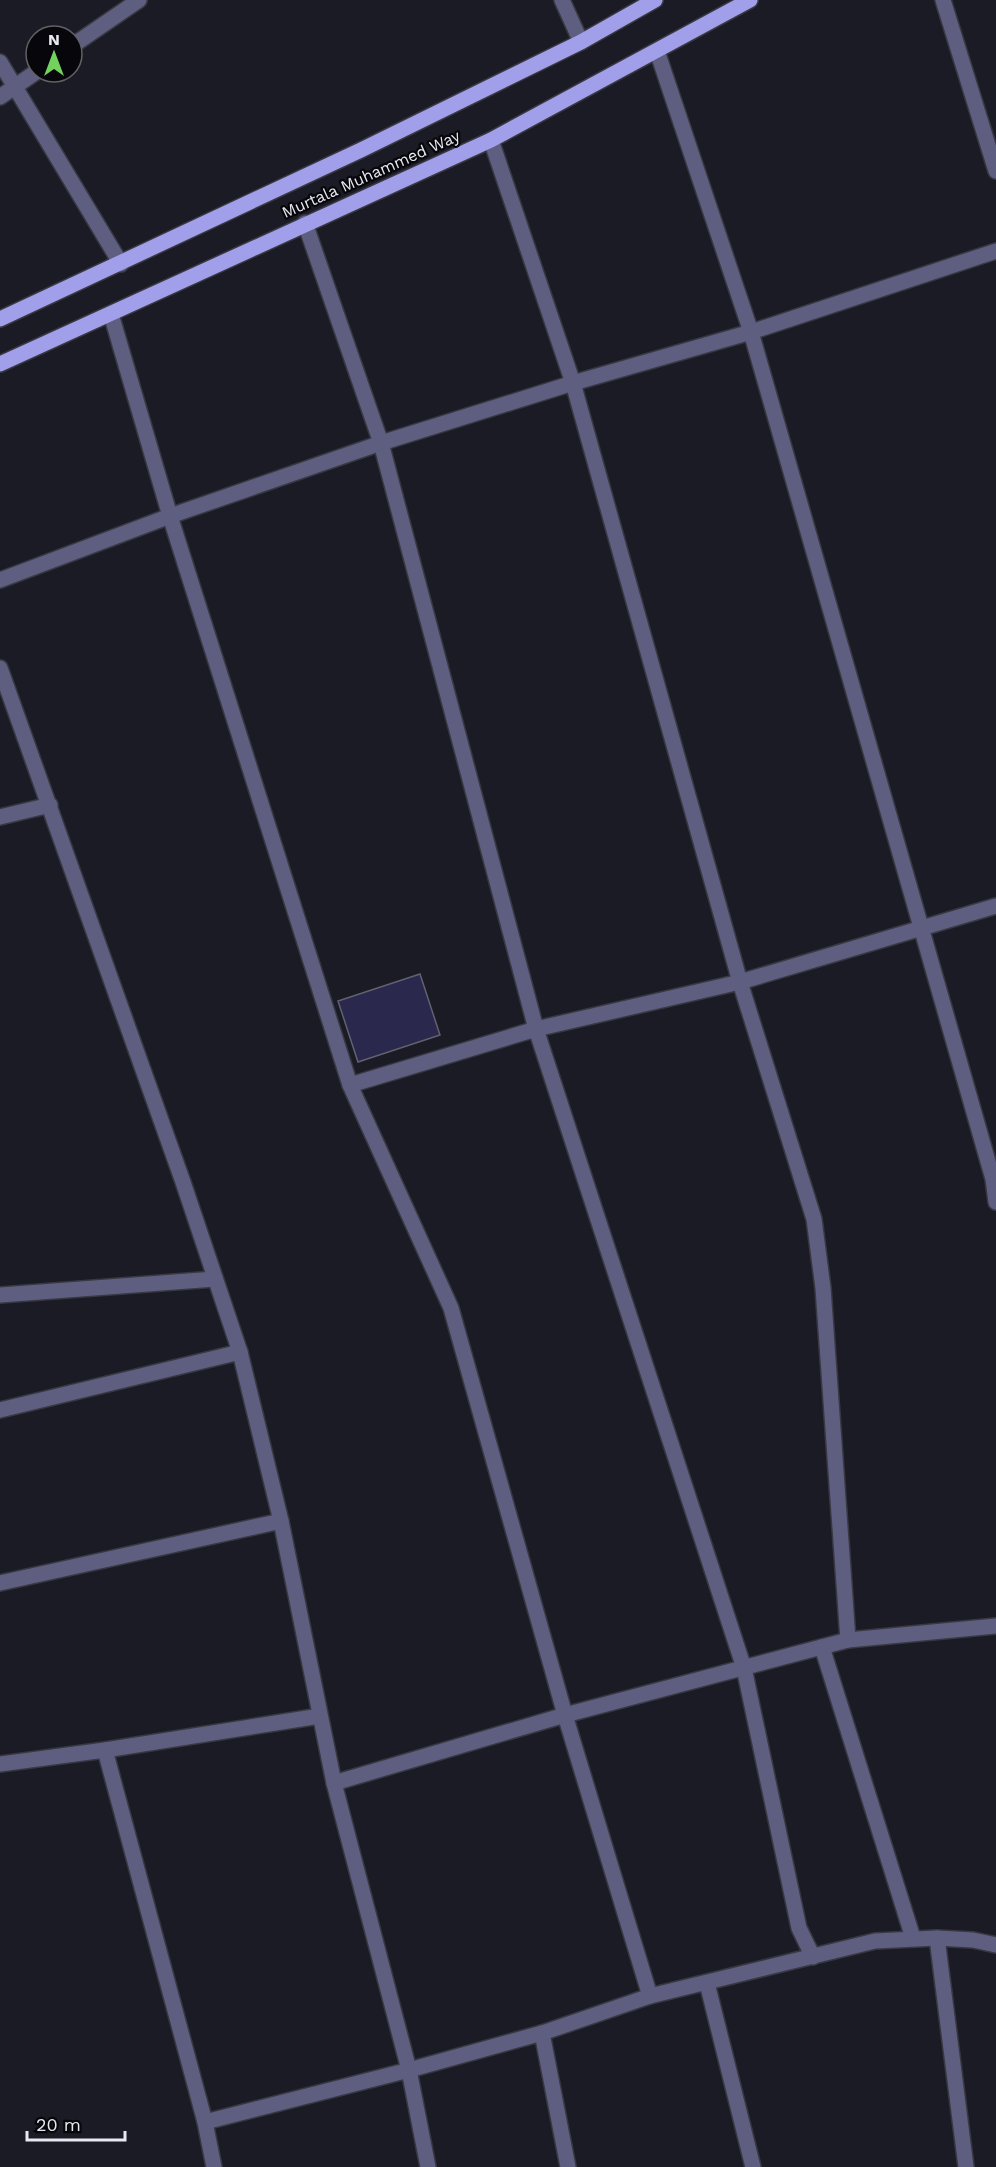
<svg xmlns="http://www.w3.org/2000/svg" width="996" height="2167" viewBox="0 0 996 2167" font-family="'Work Sans',sans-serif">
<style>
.building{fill:#2a284d;stroke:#61616f;stroke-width:1.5}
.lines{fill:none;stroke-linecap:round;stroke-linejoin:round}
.minor-casing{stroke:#383842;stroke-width:18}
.major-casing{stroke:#383842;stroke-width:18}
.minor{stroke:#5e5e81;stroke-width:15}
.major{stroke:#a19fea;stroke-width:15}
.labels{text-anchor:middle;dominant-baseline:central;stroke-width:4.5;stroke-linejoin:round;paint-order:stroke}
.street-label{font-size:16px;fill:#e8e8f0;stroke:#07070b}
</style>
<rect width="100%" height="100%" fill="#1b1b26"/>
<!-- building -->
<path class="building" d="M420 974 440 1035 358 1062 338 1001Z"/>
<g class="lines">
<!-- minor casing -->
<g class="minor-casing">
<g id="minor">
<path d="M562 0 581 42"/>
<path d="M943 0 996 171"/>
<path d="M72 46 139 0"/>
<path d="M657 51 751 332 993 1179 996 1202"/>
<path d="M0 62 121 264"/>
<path d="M0 97 36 72"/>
<path d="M491 140 573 383 740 982 814 1219 823 1288 848 1640"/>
<path d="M305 223 381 443 536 1029 744 1668 799 1928 813 1957"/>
<path d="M111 314 170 516 350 1085 451 1308 565 1715 650 1996"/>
<path d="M0 580 170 516 381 443 573 383 751 332 996 251"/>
<path d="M0 668 183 1182 240 1352 281 1521 334 1783 409 2070 428 2167"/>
<path d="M0 817 50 805"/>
<path d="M350 1085 536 1029 740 982 996 906"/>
<path d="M0 1295 215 1279"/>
<path d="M0 1410 240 1352"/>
<path d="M0 1583 281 1521"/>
<path d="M822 1647 913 1938"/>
<path d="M105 1750 205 2122 214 2167"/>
<path d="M0 1764 105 1750 320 1716"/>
<path d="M334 1783 565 1715 848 1640 996 1626"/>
<path d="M937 1938 966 2167"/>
<path d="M707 1983 753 2167"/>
<path d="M542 2033 568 2167"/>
<path d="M205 2122 409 2070 542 2033 650 1996 875 1941 937 1938 973 1940 996 1945"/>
</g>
</g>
<!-- major casing -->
<g class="major-casing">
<g id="major">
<path d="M0 319 361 150 581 42 655 0"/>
<path d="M0 364 491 140 750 0"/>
</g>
</g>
<!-- minor -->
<use href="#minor" class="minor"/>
<!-- major -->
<use href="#major" class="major"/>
</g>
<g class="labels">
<!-- street labels -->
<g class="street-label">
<text transform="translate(371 174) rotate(-24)">Murtala Muhammed Way</text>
</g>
</g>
<!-- north arrow -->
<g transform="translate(54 54)"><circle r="28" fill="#07070b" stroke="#616167" stroke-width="1.5"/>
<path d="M0-4.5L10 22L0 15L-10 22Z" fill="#72d25d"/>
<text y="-9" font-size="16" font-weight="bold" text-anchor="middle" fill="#e8e8f0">N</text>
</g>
<!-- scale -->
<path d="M27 2131v9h98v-9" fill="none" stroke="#e8e8f0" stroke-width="3"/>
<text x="36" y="2131" font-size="18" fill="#e8e8f0" stroke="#07070b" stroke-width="4.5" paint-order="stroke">20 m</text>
</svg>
